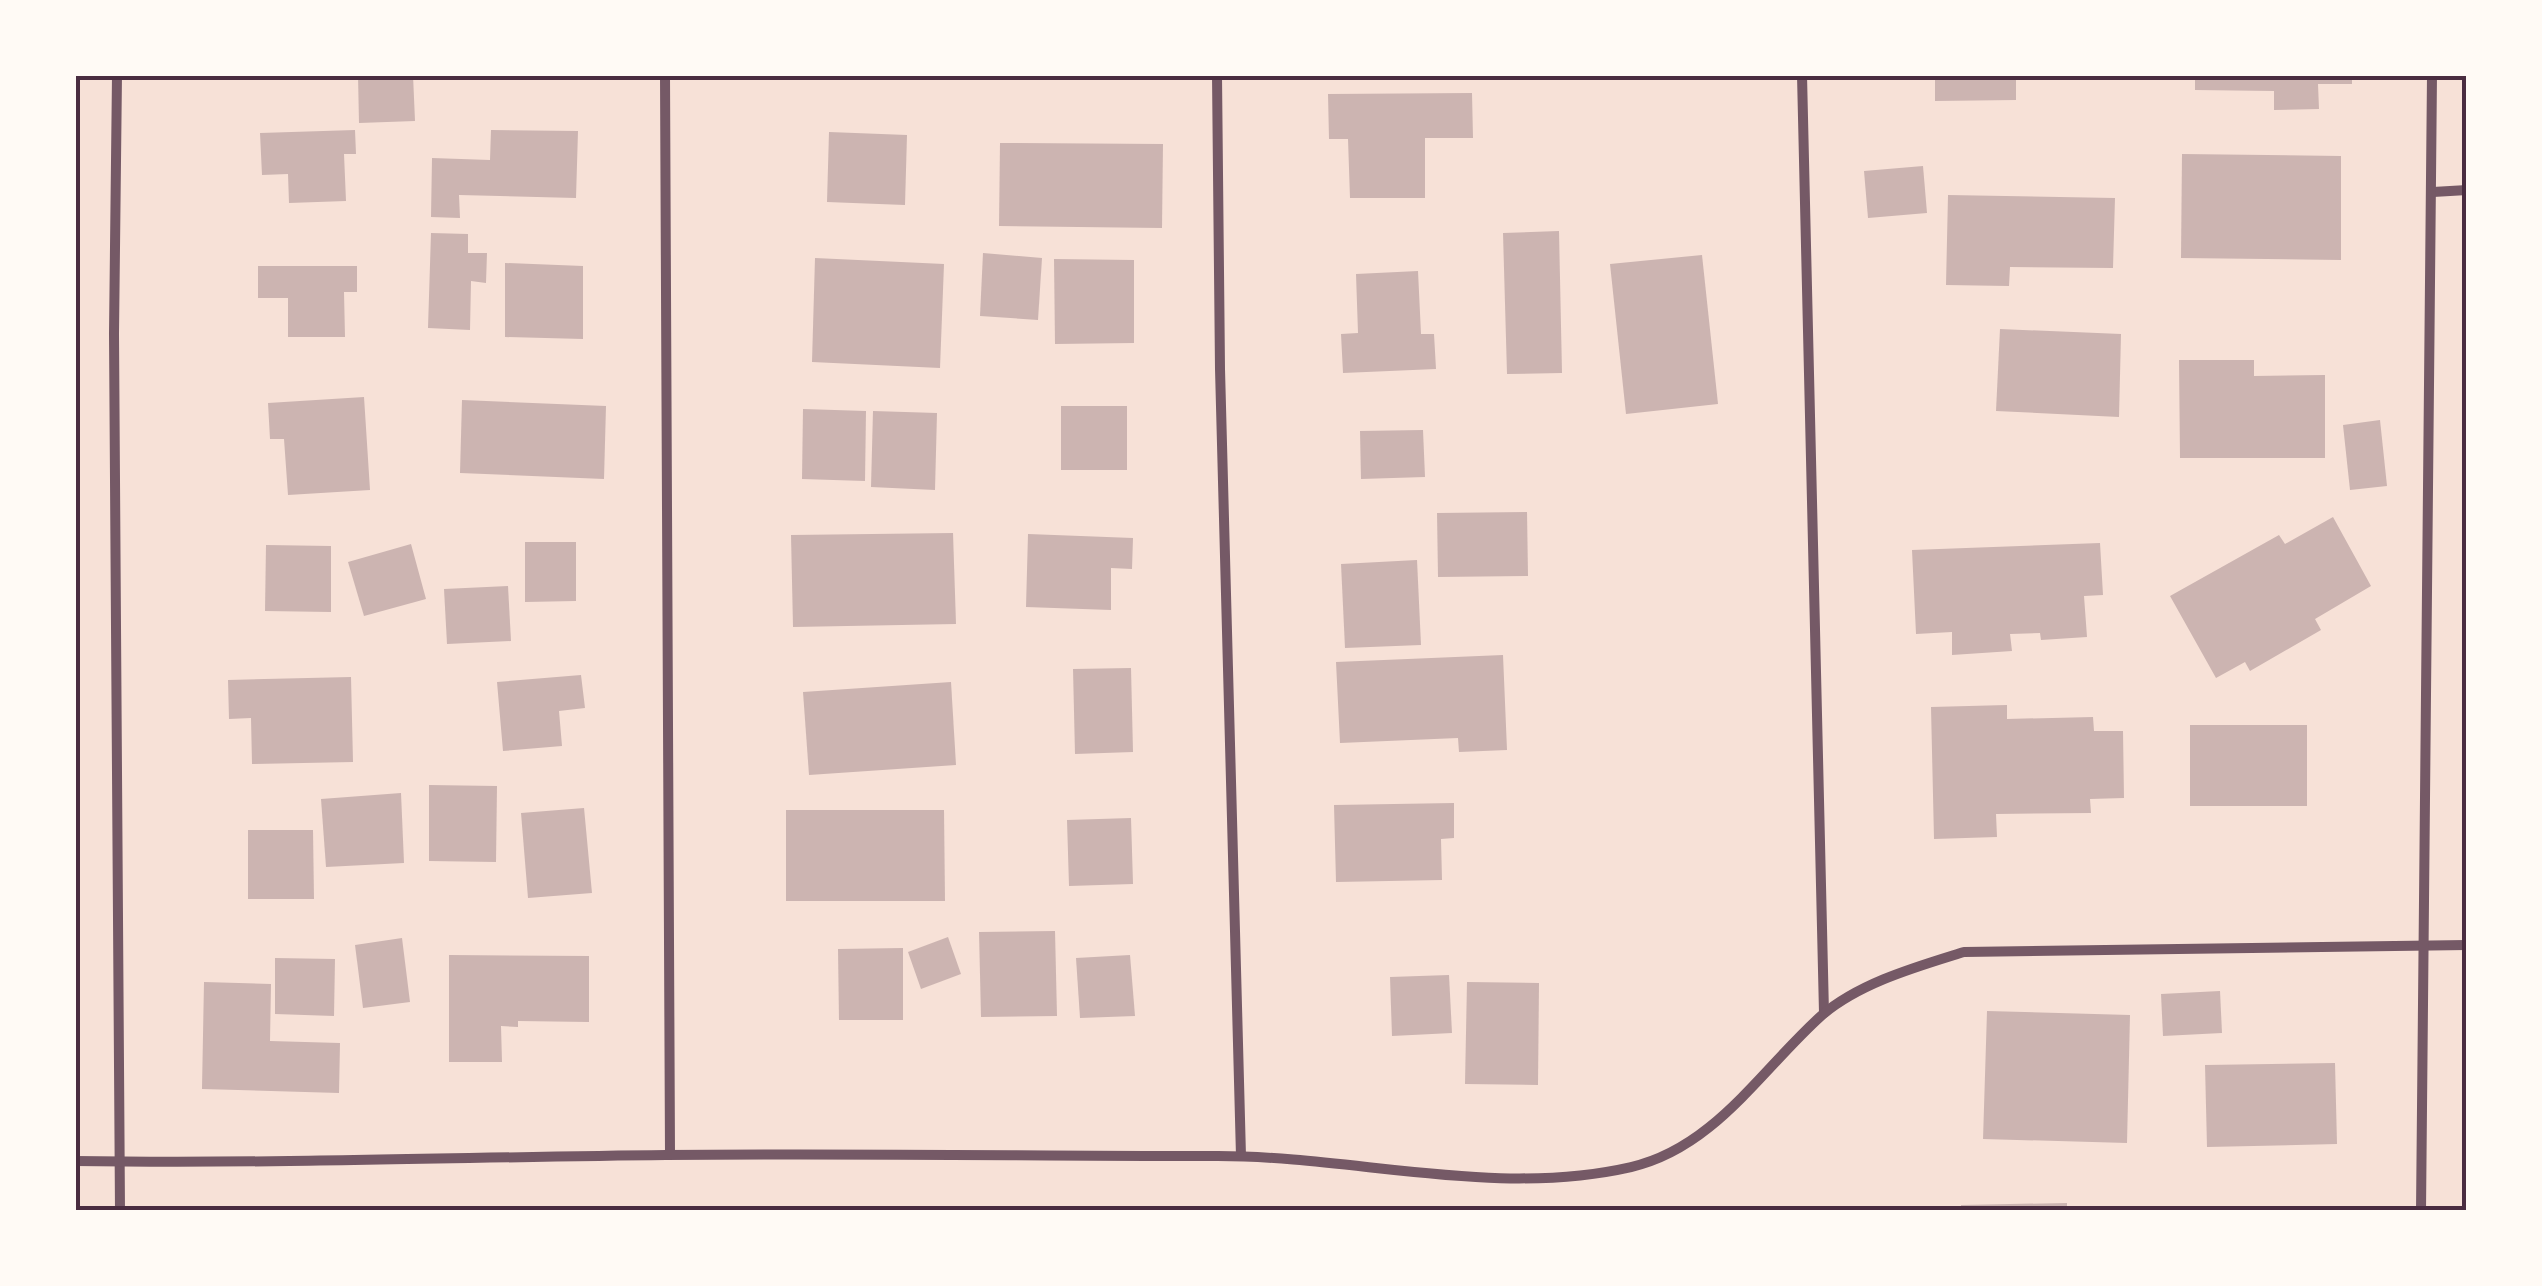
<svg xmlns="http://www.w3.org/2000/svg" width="2542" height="1286" viewBox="0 0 2542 1286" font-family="Commissioner,sans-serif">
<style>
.building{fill:#ccb4b1}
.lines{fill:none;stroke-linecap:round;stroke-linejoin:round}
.minor{stroke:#755966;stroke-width:10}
.neatline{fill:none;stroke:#4a2c40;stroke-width:4}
</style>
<rect width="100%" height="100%" fill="#f7e1d7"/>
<!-- building -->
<g class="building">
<path d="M358 75H413L415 121 359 123Z"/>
<path d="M1935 75H2016V100L1935 101Z"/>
<path d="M2195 75H2352V84H2318L2319 109 2274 110V91L2195 90Z"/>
<path d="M1472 93 1473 138H1425V198H1350L1348 139H1329L1328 94Z"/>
<path d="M355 130 356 154H344L346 201 289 203 288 174 262 175 260 133Z"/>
<path d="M491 130 578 131 576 198 459 195 460 218 431 217 432 158 490 160Z"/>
<path d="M829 132 907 135 905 205 827 202Z"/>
<path d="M1000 143 1163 144 1162 228 999 226Z"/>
<path d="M2182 154 2341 156V260L2181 258Z"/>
<path d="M1923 166 1927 213 1868 218 1864 171Z"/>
<path d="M1948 195 2115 198 2113 268 2010 267 2009 286 1946 285Z"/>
<path d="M1559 231 1562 373 1507 374 1503 233Z"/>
<path d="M431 233 468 234V253H487L486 283 471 281 470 330 428 328Z"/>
<path d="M983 253 1042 258 1038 320 980 316Z"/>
<path d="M1702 255 1718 404 1626 414 1610 264Z"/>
<path d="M815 258 944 264 940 368 812 362Z"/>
<path d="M1054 259 1134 260V343L1055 344Z"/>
<path d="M505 263 583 266V339L505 337Z"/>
<path d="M258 266H357V292H344L345 337H288V298H258Z"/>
<path d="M1418 271 1421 334H1434L1436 369 1343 373 1341 334 1358 333 1356 274Z"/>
<path d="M2000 329 2121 334 2119 417 1996 411Z"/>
<path d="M2179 360H2254V376L2325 375V458H2180Z"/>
<path d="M364 397 370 490 288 495 284 439H270L268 403Z"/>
<path d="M462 400 606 406 604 479 460 473Z"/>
<rect x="1061" y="406" width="66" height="64"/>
<path d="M803 409 866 411 865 481 802 479Z"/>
<path d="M873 411 937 413 935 490 871 487Z"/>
<path d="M2380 420 2387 486 2350 490 2343 425Z"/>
<path d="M1423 430 1425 477 1361 479 1360 431Z"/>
<path d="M1527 512 1528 576 1438 577 1437 513Z"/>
<path d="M2333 517 2371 586 2315 619 2321 630 2250 671 2245 662 2216 678 2170 596 2279 535 2285 544Z"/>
<path d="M953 533 956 624 793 627 791 535Z"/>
<path d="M1028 534 1133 538 1132 569 1111 568V610L1026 607Z"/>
<path d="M525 542H576V601L525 602Z"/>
<path d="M2100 543 2103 595 2084 596 2087 637 2041 640 2040 633 2010 634 2012 651 1952 655V632L1916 634 1912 550Z"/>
<path d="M411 544 426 599 364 616 348 562Z"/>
<path d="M266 545 331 546V612L265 611Z"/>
<path d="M1417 560 1421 645 1345 648 1341 564Z"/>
<path d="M508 586 511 641 447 644 444 589Z"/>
<path d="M1503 655 1507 750 1459 752 1458 738 1340 743 1336 662Z"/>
<path d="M1131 668 1133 752 1075 754 1073 669Z"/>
<path d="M581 675 585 708 559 711 562 746 503 751 497 682Z"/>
<path d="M351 677 353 762 252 764 251 718 229 719 228 680Z"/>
<path d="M951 682 956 765 809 775 803 692Z"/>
<path d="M2007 705V719L2093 717 2094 731H2123L2124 798 2090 799 2091 813 1996 814 1997 837 1934 839 1931 707Z"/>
<rect x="2190" y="725" width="117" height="81"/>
<path d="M429 785 497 786 496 862 429 861Z"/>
<path d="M401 793 404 863 326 867 321 799Z"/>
<path d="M1454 803V838L1441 839 1442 880 1336 882 1334 805Z"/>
<path d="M584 808 592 893 528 898 521 813Z"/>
<path d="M786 810H944L945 901H786Z"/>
<path d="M1131 818 1133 884 1069 886 1067 820Z"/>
<path d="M248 830H313L314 899H248Z"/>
<path d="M1055 931 1057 1016 981 1017 979 932Z"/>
<path d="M948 937 961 974 921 989 908 952Z"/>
<path d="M402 938 410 1002 363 1008 355 945Z"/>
<path d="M903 948V1020H839L838 949Z"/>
<path d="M449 955 589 956V1022L518 1021V1027L501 1026 502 1062H449Z"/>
<path d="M1130 955 1135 1016 1080 1018 1076 958Z"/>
<path d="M275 958 335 959 334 1016 275 1014Z"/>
<path d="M1449 975 1452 1033 1392 1036 1390 977Z"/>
<path d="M204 982 271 984 270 1041 340 1043 339 1093 202 1089Z"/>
<path d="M1467 982 1539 983 1538 1085 1465 1084Z"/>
<path d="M2220 991 2222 1033 2163 1036 2161 994Z"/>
<path d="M1987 1011 2130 1015 2127 1143 1983 1139Z"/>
<path d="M2335 1063 2337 1144 2207 1147 2205 1065Z"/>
<path d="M2067 1203V1211H1961V1205Z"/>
</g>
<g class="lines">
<!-- minor -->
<g class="minor">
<path d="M117 75 114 334 120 1211"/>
<path d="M665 75 670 1155"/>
<path d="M1217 75 1220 369 1241 1156"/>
<path d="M1802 75 1824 1013"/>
<path d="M2433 192 2467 190"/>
<path d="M75 1161C272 1164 469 1157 666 1155 850 1153 1034 1156 1218 1156 1355 1156 1495 1198 1631 1167 1714 1148 1761 1070 1821 1016 1859 983 1916 967 1964 952L2467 945"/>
<path d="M2421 1211 2432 75"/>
</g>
</g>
<!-- border -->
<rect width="2542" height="1286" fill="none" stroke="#fffaf5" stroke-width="155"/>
<rect x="78" y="78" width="2386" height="1130" class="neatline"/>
</svg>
